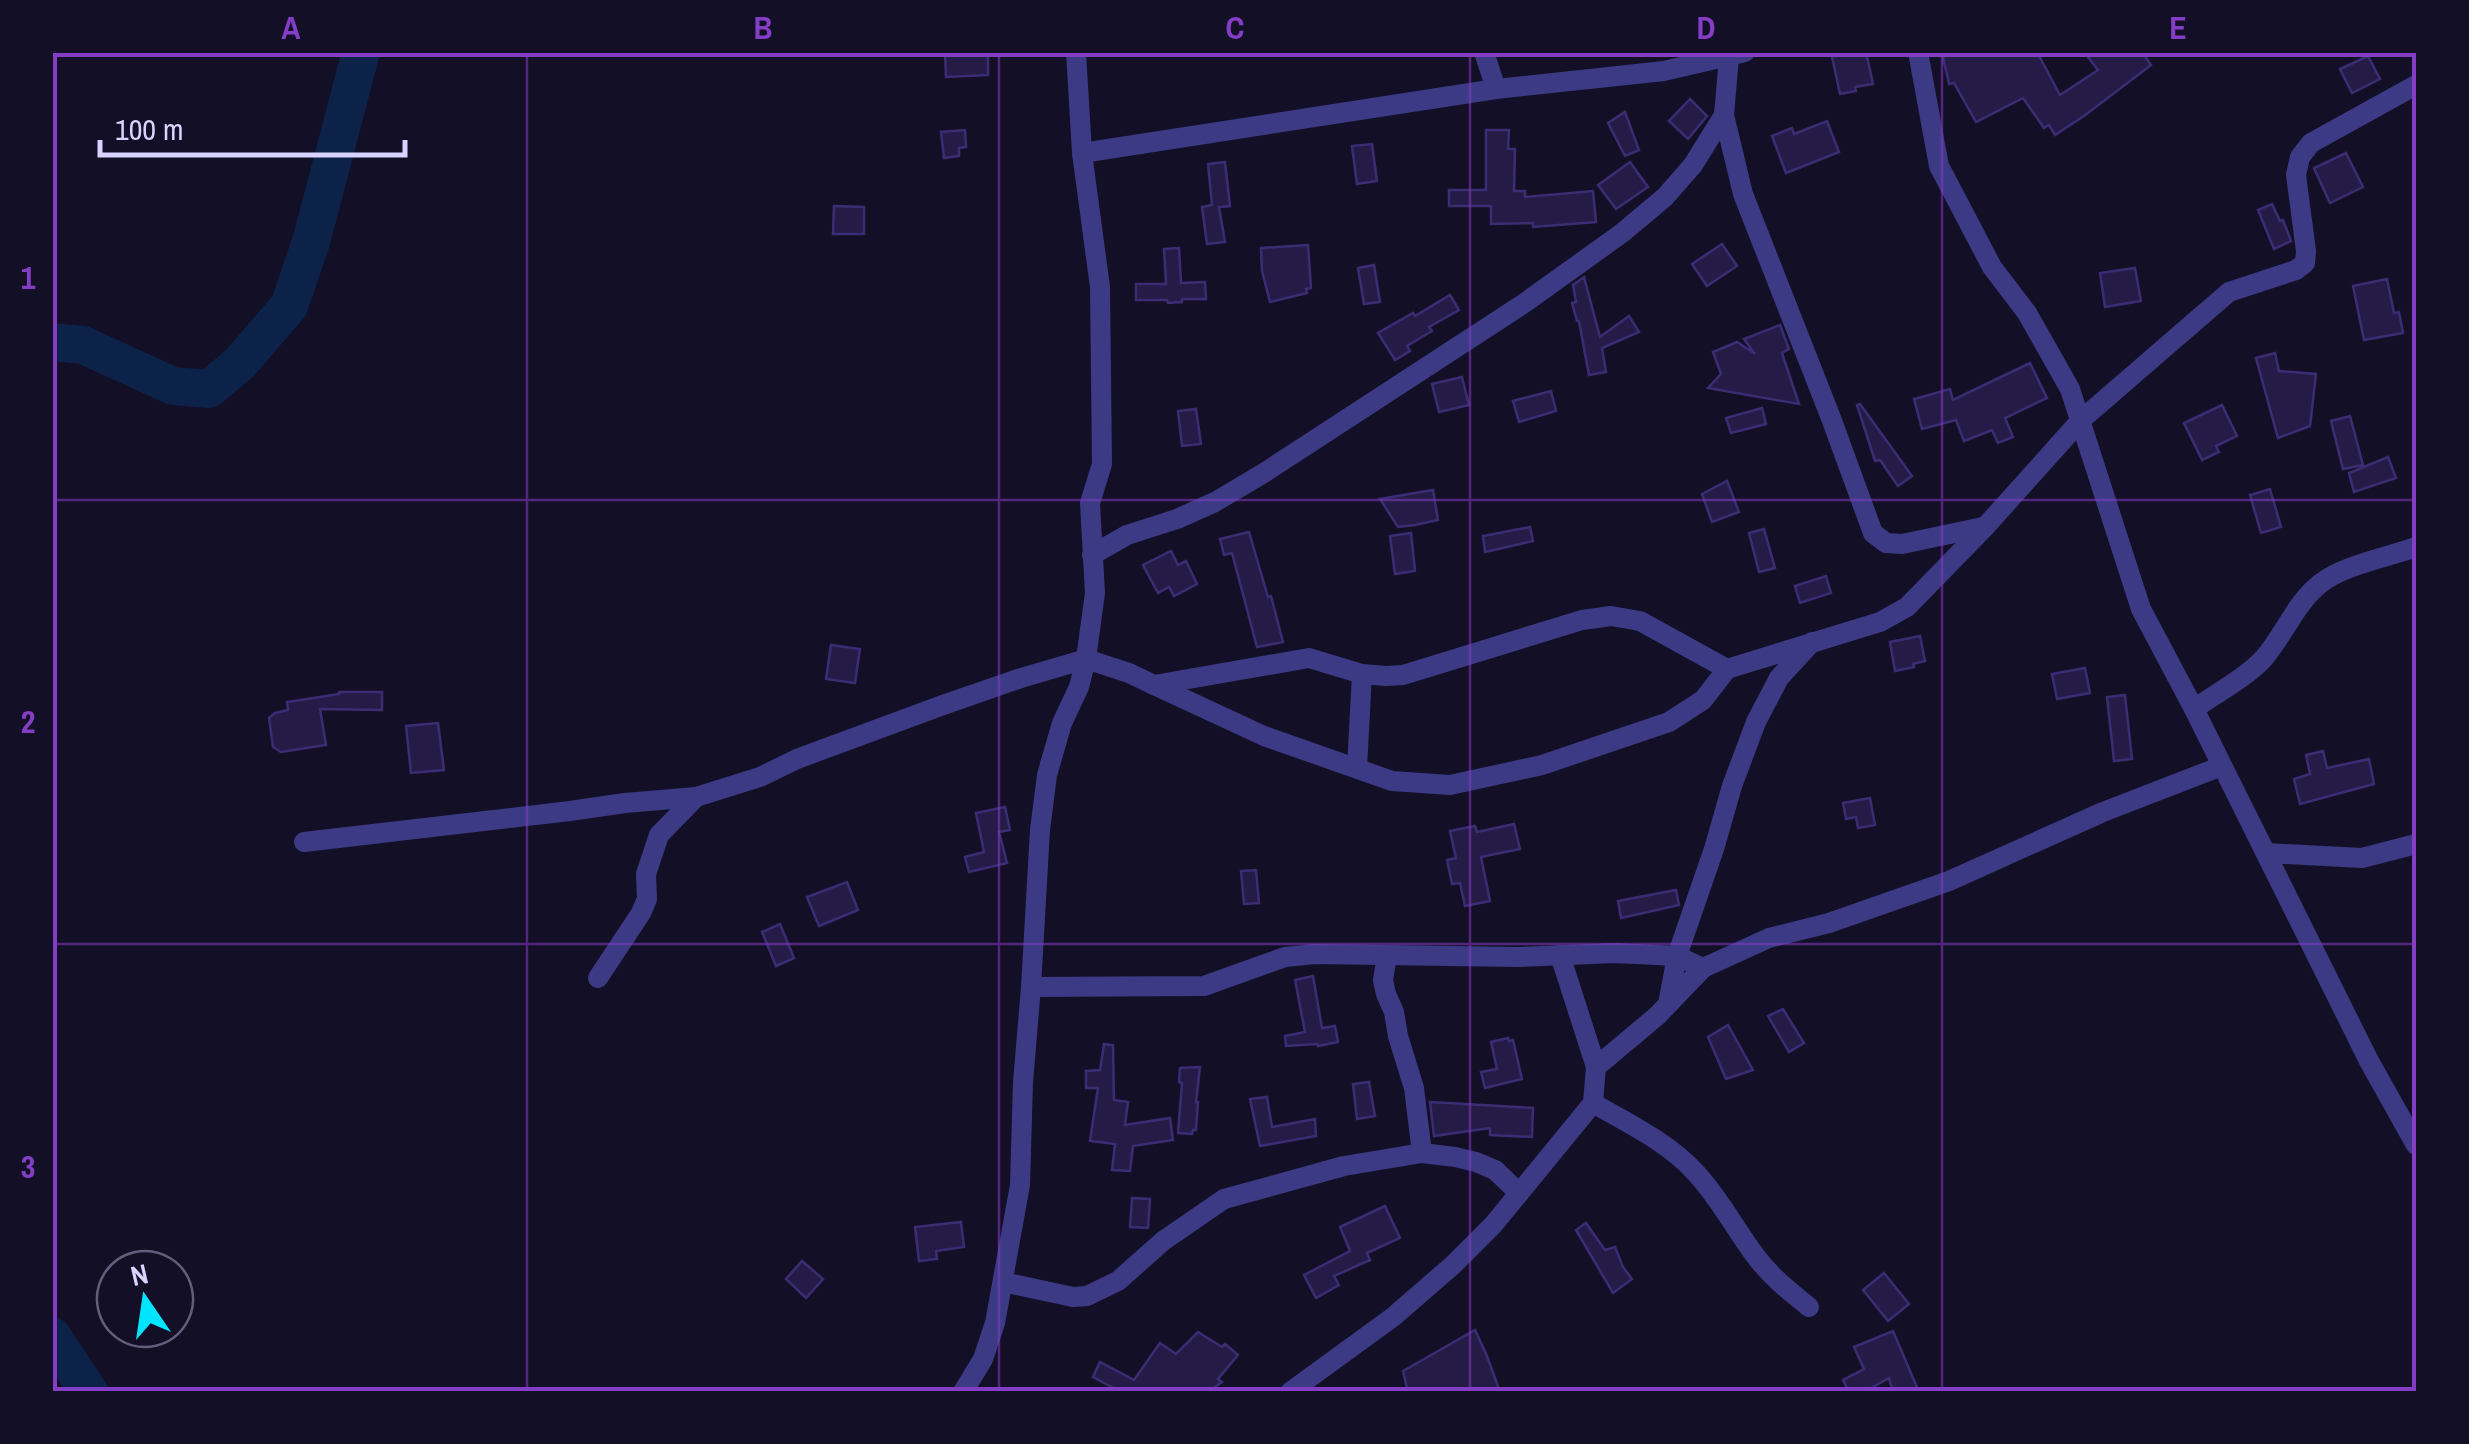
<svg xmlns="http://www.w3.org/2000/svg" width="2469" height="1444" viewBox="0 0 2469 1444" font-family="'Archivo Narrow',sans-serif">
<style>
.lines{fill:none;stroke-linecap:round;stroke-linejoin:round}
.river{stroke:#0c2248;stroke-width:38}
.building{fill:#241b47;stroke:#3b2d73;stroke-width:2.5}
.minor{stroke:#3d3a85;stroke-width:20}
.grid{fill:none;stroke:#843dc5;stroke-width:2.5;stroke-opacity:0.55}
.neatline{fill:none;stroke:#843dc5;stroke-width:4}
.grid-label{font-size:32px;text-anchor:middle;font-weight:bold;fill:#843dc5}
</style>
<rect width="100%" height="100%" fill="#130f26"/>
<g class="lines">
<!-- river -->
<g class="river">
<path d="M52 342 83 345 173 386 209 389 240 363 289 306 311 242 361 52"/>
<path d="M52 1336 89 1392"/>
</g>
</g>
<!-- building -->
<g class="building">
<path d="M945 52H988V75L946 77Z"/>
<path d="M1831 52H1866L1873 84 1855 87 1856 91 1840 94Z"/>
<path d="M1942 52H2037L2060 95 2098 70 2084 52H2142L2151 65 2084 116 2055 135 2049 125 2044 128 2023 98 1976 122 1954 83 1949 84Z"/>
<path d="M2368 56 2380 79 2352 93 2340 69Z"/>
<path d="M1690 99 1707 116 1688 139 1669 121Z"/>
<path d="M1625 112 1639 150 1625 156 1608 123Z"/>
<path d="M1827 121 1839 152 1786 173 1772 136 1792 128 1794 134Z"/>
<path d="M965 130 966 147 959 148V156L944 158 941 132Z"/>
<path d="M1486 130H1509L1508 149H1515L1514 191H1525V197L1593 191 1596 222 1533 227V223L1491 224V206H1449V190H1486Z"/>
<path d="M1372 144 1377 181 1357 184 1352 146Z"/>
<path d="M2346 153 2363 187 2330 203 2314 168Z"/>
<path d="M1225 162 1230 206 1219 207 1225 242 1207 244 1202 207 1212 205 1208 164Z"/>
<path d="M1630 162 1648 187 1616 209 1598 185Z"/>
<path d="M2272 204 2280 221 2283 220 2291 241 2274 249 2258 210Z"/>
<path d="M834 206 864 207V234H833Z"/>
<path d="M1722 244 1737 266 1707 286 1692 264Z"/>
<path d="M1308 245 1311 288 1306 289 1307 293 1270 302 1262 271 1261 248Z"/>
<path d="M1179 248 1181 283 1205 282 1206 299H1182V302L1168 303 1167 300H1136V284H1166L1164 249Z"/>
<path d="M1374 265 1380 302 1364 304 1358 268Z"/>
<path d="M2135 268 2141 301 2105 307 2100 273Z"/>
<path d="M1584 277 1600 337 1629 316 1639 332 1602 348 1606 372 1589 375 1579 321H1577L1572 303 1576 302 1573 285Z"/>
<path d="M2387 279 2394 313 2399 312 2403 333 2364 340 2353 286Z"/>
<path d="M1450 295 1459 310 1429 327 1432 331 1407 346 1410 351 1395 360 1378 333 1413 313 1415 316Z"/>
<path d="M1780 325 1789 349 1782 353 1799 404 1708 388 1721 374 1713 352 1737 342 1755 354 1744 339Z"/>
<path d="M2275 353 2279 371 2316 374 2310 426 2278 438 2256 358Z"/>
<path d="M2030 363 2047 398 2005 418 2013 437 1998 443 1992 430 1964 441 1956 420 1922 429 1914 399 1950 389 1953 400Z"/>
<path d="M1462 377 1469 405 1439 412 1432 384Z"/>
<path d="M1551 391 1556 411 1519 422 1513 401Z"/>
<path d="M1860 404 1912 476 1898 486 1880 460 1875 461 1857 405Z"/>
<path d="M2222 405 2237 436 2216 446 2219 452 2202 460 2184 423Z"/>
<path d="M1762 408 1766 424 1731 433 1726 418Z"/>
<path d="M1196 409 1201 444 1182 446 1178 411Z"/>
<path d="M2350 416 2363 465 2343 469 2331 421Z"/>
<path d="M2388 457 2396 478 2354 492 2349 473Z"/>
<path d="M1727 481 1739 512 1712 522 1702 494Z"/>
<path d="M2270 489 2281 527 2261 533 2250 495Z"/>
<path d="M1433 490 1438 520 1415 525 1398 527 1380 499Z"/>
<path d="M1530 527 1533 541 1485 552 1483 536Z"/>
<path d="M1764 529 1775 568 1759 572 1749 533Z"/>
<path d="M1249 532 1268 597 1271 596 1283 642 1257 647 1232 553 1224 555 1220 539Z"/>
<path d="M1411 533 1415 571 1395 574 1390 536Z"/>
<path d="M1171 551 1178 565 1186 561 1197 584 1174 596 1169 587 1158 593 1143 565Z"/>
<path d="M1826 576 1831 593 1800 603 1795 586Z"/>
<path d="M1920 636 1925 661 1913 664 1914 667 1895 671 1890 642Z"/>
<path d="M831 645 860 649 855 683 826 679Z"/>
<path d="M2085 668 2090 693 2057 699 2052 674Z"/>
<path d="M339 692H382V710L320 709 326 745 281 752 273 747 269 718 275 713 288 710 287 702 339 694Z"/>
<path d="M2125 695 2132 759 2114 761 2107 697Z"/>
<path d="M438 723 444 770 411 773 406 726Z"/>
<path d="M2323 751 2327 768 2369 759 2374 784 2300 804 2294 779 2310 774 2306 755Z"/>
<path d="M1870 798 1875 825 1858 828 1856 817 1846 819 1843 803Z"/>
<path d="M1005 807 1010 830 999 832 1007 863 969 872 965 857 984 852 976 813Z"/>
<path d="M1514 824 1520 849 1481 857 1490 901 1465 906 1460 883 1452 884 1447 860 1456 858 1450 831 1475 826 1477 832Z"/>
<path d="M1256 870 1259 903 1244 904 1241 871Z"/>
<path d="M847 882 858 910 819 926 807 897Z"/>
<path d="M1676 890 1679 905 1621 918 1618 901Z"/>
<path d="M780 924 794 958 776 966 762 932Z"/>
<path d="M1313 976 1322 1028 1335 1026 1338 1042 1318 1046 1317 1044 1286 1046 1285 1036 1305 1032 1295 980Z"/>
<path d="M1783 1009 1804 1043 1789 1052 1768 1016Z"/>
<path d="M1728 1025 1753 1070 1726 1079 1708 1037Z"/>
<path d="M1508 1038 1509 1041 1513 1040 1522 1079 1485 1088 1481 1072 1497 1069 1491 1042Z"/>
<path d="M1104 1044 1113 1045 1114 1100 1128 1102 1125 1125 1170 1118 1173 1140 1133 1146 1130 1171 1112 1170 1115 1144 1090 1141 1098 1088H1086V1071L1100 1070Z"/>
<path d="M1200 1067 1196 1102H1198L1196 1130H1193L1192 1134 1178 1133 1182 1083 1179 1082 1180 1068Z"/>
<path d="M1369 1082 1375 1116 1357 1119 1353 1084Z"/>
<path d="M1267 1097 1272 1127 1315 1119 1316 1136 1260 1146 1250 1099Z"/>
<path d="M1430 1102 1533 1108 1532 1137 1490 1135V1128L1434 1136Z"/>
<path d="M1132 1198 1150 1199 1148 1228 1130 1227Z"/>
<path d="M1385 1206 1400 1238 1367 1253 1370 1260 1334 1276 1339 1285 1316 1298 1304 1275 1350 1251 1340 1227Z"/>
<path d="M961 1222 964 1247 936 1251 937 1259 919 1261 915 1227Z"/>
<path d="M1586 1223 1605 1250 1615 1247 1623 1267 1632 1279 1613 1293 1576 1230Z"/>
<path d="M802 1261 823 1279 806 1298 786 1279Z"/>
<path d="M1884 1273 1909 1304 1888 1321 1863 1290Z"/>
<path d="M1475 1330 1487 1356 1500 1392H1408L1403 1371Z"/>
<path d="M1893 1331 1919 1392H1893L1889 1378 1864 1392H1849L1843 1380 1864 1369 1854 1347Z"/>
<path d="M1198 1332 1222 1347 1225 1344 1238 1355 1218 1379 1222 1382 1208 1392H1121L1093 1377 1100 1362 1134 1380 1160 1343 1176 1354Z"/>
</g>
<g class="lines">
<!-- minor -->
<g class="minor">
<path d="M1484 52 1496 89"/>
<path d="M1918 52 1939 166 1992 267 2027 313 2070 389 2141 609 2194 709 2369 1061 2416 1145"/>
<path d="M1729 57 1724 115 1743 194 1831 418 1873 533 1886 543 1902 544 1983 527"/>
<path d="M1082 153 1496 89 1664 71 1745 52"/>
<path d="M1092 555 1127 535 1177 519 1215 502 1267 471 1526 302 1622 233 1665 197 1693 165 1724 115"/>
<path d="M1154 685 1264 736 1392 781 1450 785 1542 765 1669 722 1703 700 1727 669"/>
<path d="M2194 709C2215 694 2247 677 2264 658 2284 635 2296 602 2321 583 2344 565 2388 557 2416 547"/>
<path d="M1357 768 1362 674"/>
<path d="M304 842 570 811 625 803 696 797 760 777 797 759 943 705 1021 678 1086 659 1129 673 1154 685 1309 658 1362 674 1386 676 1403 675 1582 620 1611 616 1640 621 1727 669 1880 622 1907 607 1985 527 2081 420 2229 292 2296 270 2305 263 2306 251 2296 175 2300 157 2311 143 2416 85"/>
<path d="M2266 853 2362 858 2416 844"/>
<path d="M1560 955 1596 1067"/>
<path d="M1387 956 1383 980 1386 994 1394 1012 1398 1036 1414 1088 1422 1153"/>
<path d="M598 978 641 913 647 899 646 874 659 835 696 797"/>
<path d="M1031 987 1204 986 1285 957 1315 954 1518 957 1615 953 1677 956 1703 968"/>
<path d="M1668 1004 1677 956 1714 849 1732 786 1756 722 1779 678 1812 642"/>
<path d="M1593 1103C1627 1123 1668 1142 1695 1172 1718 1196 1734 1227 1754 1254 1769 1275 1789 1291 1809 1307"/>
<path d="M1003 1282 1073 1297 1087 1296 1118 1281 1163 1241 1224 1199 1344 1166 1422 1153 1455 1157 1476 1162 1495 1170 1519 1193"/>
<path d="M963 1392 983 1359 995 1323 1020 1185 1023 1082 1031 987 1040 830 1047 775 1062 723 1079 687 1086 659 1095 593 1090 503 1102 464 1100 287 1082 153 1076 52"/>
<path d="M1290 1392 1393 1317 1453 1265 1493 1225 1593 1103 1596 1067 1658 1015 1703 968 1769 938 1829 923 1949 881 2103 812 2222 766"/>
</g>
</g>
<!-- grid -->
<path class="grid" d="M527 52V1392M999 52V1392M1470 52V1392M1942 52V1392M52 500H2416M52 944H2416"/>
<!-- border -->
<rect width="2469" height="1444" fill="none" stroke="#130f26" stroke-width="110"/>
<!-- north arrow -->
<g transform="translate(145 1299) rotate(347)"><circle r="48" fill="#130f26" stroke="#625e7d" stroke-width="2.5"/>
<path d="M0-8L18 38L0 25L-18 38Z" fill="#00e5ff"/>
<text y="-15" font-size="28" font-weight="bold" text-anchor="middle" fill="#d9d4ff">N</text>
</g>
<!-- scale -->
<path d="M100 140v15h305v-15" fill="none" stroke="#d9d4ff" stroke-width="5"/>
<text x="115" y="140" font-size="30" fill="#d9d4ff" stroke="#130f26" stroke-width="8" paint-order="stroke">100 m</text>
<rect x="55" y="55" width="2359" height="1334" class="neatline"/>
<g class="grid-label">
<text x="291" y="39">A</text>
<text x="763" y="39">B</text>
<text x="1235" y="39">C</text>
<text x="1706" y="39">D</text>
<text x="2178" y="39">E</text>
<text x="28" y="289">1</text>
<text x="28" y="733">2</text>
<text x="28" y="1178">3</text>
</g>
</svg>
